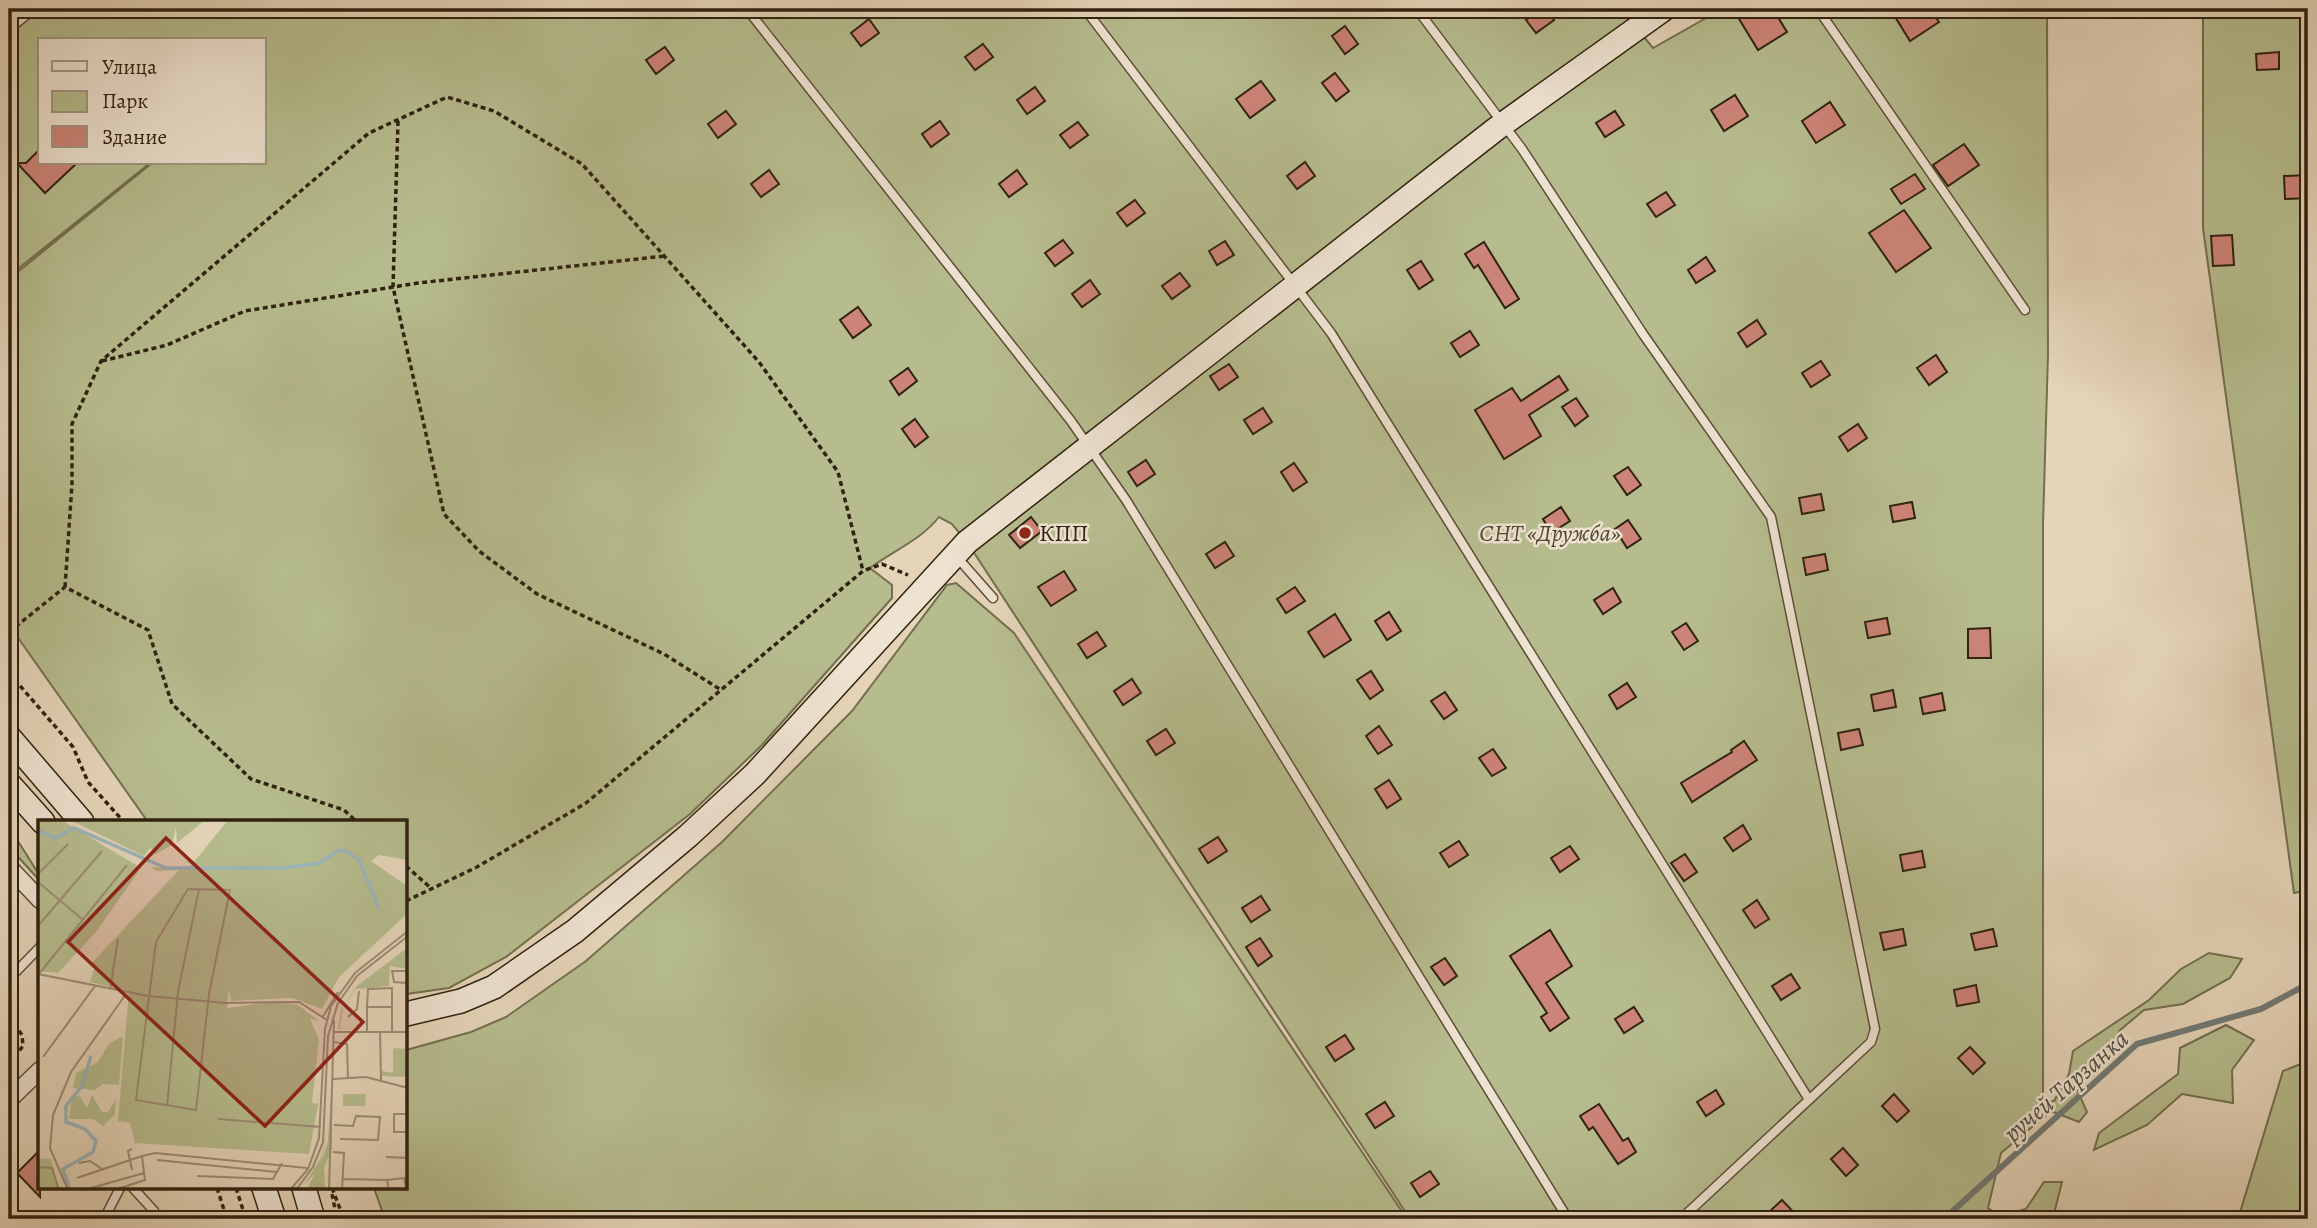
<svg xmlns="http://www.w3.org/2000/svg" width="2317" height="1228" viewBox="0 0 2317 1228" font-family="Alegreya,serif">
<style>
.green{fill:#b6bc8e;stroke:#736f4f;stroke-width:2}
.lines{fill:none;stroke-linecap:round;stroke-linejoin:round}
.stream{stroke:#717a77;stroke-width:6}
.building{fill:#cd8478;stroke:#302210;stroke-width:2}
.lane-casing{stroke:#5d4e3a;stroke-width:11}
.street-casing{stroke:#5d4e3a;stroke-width:19}
.secondary-casing{stroke:#302210;stroke-width:26}
.path{stroke:#302210;stroke-width:3.5;stroke-dasharray:5 3.5;stroke-linecap:butt}
.lane{stroke:#eee3d1;stroke-width:8}
.street{stroke:#eee3d1;stroke-width:16}
.secondary{stroke:#eee3d1;stroke-width:23}
.poi-dot{fill:#8f2418;stroke:#eee3d1;stroke-width:2.5}
.labels{text-anchor:middle;dominant-baseline:central;stroke-width:5;stroke-linejoin:round;paint-order:stroke}
.poi-label{font-size:24px;fill:#302210;stroke:#eee3d1;text-anchor:start}
.park-label{font-size:24px;font-style:italic;fill:#524830;stroke:#eee3d1}
.water-label{font-size:26px;font-style:italic;fill:#504e43;stroke:#eee3d1}
.inset-river{fill:none;stroke:#9cb5bb;stroke-width:3.5}
.inset-road{fill:none;stroke:#9d8d75;stroke-width:2}
.view{fill:#8f2418;fill-opacity:0.15;stroke:#8f2418;stroke-width:3.5}
.inset-edge{fill:none;stroke:#302210;stroke-width:3.5}
</style>
<rect width="100%" height="100%" fill="#e5d4b8"/>
<filter id="stains"><feTurbulence type="fractalNoise" baseFrequency=".00286" numOctaves="4"/><feColorMatrix values="0 0 0 0 .2 0 0 0 0 .09 0 0 0 0 .02 0 0 0 .5 -.17"/></filter>
<radialGradient id="worn" r=".72"><stop offset=".6" stop-color="#630" stop-opacity="0"/><stop offset="1" stop-color="#630" stop-opacity=".3"/></radialGradient>
<!-- green -->
<g class="green">
<path d="M9 9H1621L1653 48 1722 9H2047L2048 354 2043 524V1103L2054 1101 2069 1074 2073 1051 2149 1000 2181 969 2209 953 2242 959 2230 978 2183 1004 2144 1010 2119 1031 2118 1050 2076 1087 2087 1112 2079 1122 2051 1111 2001 1153 1988 1208 2000 1216 2026 1209 2044 1182H2062L2055 1210 2045 1219H1410L967 542 952 524 939 517C922 539 893 551 870 568L892 585V598L761 746 690 814 506 957 449 988 406 994V822H148L9 625V279L152 163H264V40H40V163H150L9 276Z"/>
<path d="M2203 9H2308V890L2294 893 2203 228Z"/>
<path d="M956 583 1014 633 1407 1219H385L374 1188H406V1050L471 1032 506 1017 586 961 722 842 852 711 947 585Z"/>
<path d="M9 827 40 876V881L9 847Z"/>
<path d="M2226 1025 2254 1040 2232 1070 2233 1103 2182 1094 2147 1125 2094 1150 2099 1133 2178 1074 2180 1048Z"/>
<path d="M2308 1061V1219H2238L2283 1071Z"/>
</g>
<g class="lines">
<!-- stream -->
<path class="stream" d="M1944 1219 2137 1044 2261 1009 2308 984"/>
</g>
<!-- building -->
<g class="building">
<path d="M1541 9H1546L1554 20 1536 33 1526 20Z"/>
<path d="M1733 9H1773L1787 32 1758 50Z"/>
<path d="M1904 9H1930L1939 22 1910 41 1894 15Z"/>
<path d="M869 19 879 33 861 46 851 33Z"/>
<path d="M1345 26 1358 44 1345 54 1332 36Z"/>
<path d="M983 44 993 57 975 70 965 57Z"/>
<path d="M665 47 674 60 656 74 646 60Z"/>
<path d="M2279 52V69L2257 70 2256 54Z"/>
<path d="M1335 73 1349 91 1336 101 1322 83Z"/>
<path d="M1261 81 1275 100 1250 118 1236 99Z"/>
<path d="M1035 87 1045 101 1027 114 1017 100Z"/>
<path d="M1735 95 1748 116 1724 131 1711 110Z"/>
<path d="M1830 102 1845 125 1816 143 1802 121Z"/>
<path d="M726 111 736 124 718 138 708 124Z"/>
<path d="M1615 111 1624 125 1605 137 1596 123Z"/>
<path d="M940 121 949 134 931 147 922 134Z"/>
<path d="M1078 122 1088 135 1070 148 1060 135Z"/>
<path d="M1964 144 1979 165 1948 186 1933 165Z"/>
<path d="M40 149V163H77L45 193 17 163H26Z"/>
<path d="M1305 162 1315 176 1297 189 1287 176Z"/>
<path d="M769 170 779 184 761 197 751 184Z"/>
<path d="M1017 170 1027 184 1009 197 999 184Z"/>
<path d="M1915 174 1925 189 1901 204 1891 189Z"/>
<path d="M2308 175V198L2285 199 2284 176Z"/>
<path d="M1666 192 1675 205 1656 217 1647 204Z"/>
<path d="M1135 200 1145 213 1127 226 1117 213Z"/>
<path d="M1904 210 1931 248 1896 272 1869 233Z"/>
<path d="M2232 235 2234 265 2213 266 2211 236Z"/>
<path d="M1063 240 1073 253 1055 266 1045 253Z"/>
<path d="M1225 241 1234 255 1217 265 1209 251Z"/>
<path d="M1484 242 1519 299 1505 308 1478 265 1474 268 1465 254Z"/>
<path d="M1706 257 1715 271 1696 283 1688 270Z"/>
<path d="M1421 261 1433 280 1419 289 1407 270Z"/>
<path d="M1180 273 1190 286 1172 299 1162 286Z"/>
<path d="M1090 280 1100 294 1082 307 1072 294Z"/>
<path d="M858 307 871 325 853 338 840 320Z"/>
<path d="M1757 320 1766 334 1747 347 1738 333Z"/>
<path d="M1470 331 1479 345 1460 357 1451 343Z"/>
<path d="M1936 355 1947 372 1929 385 1917 368Z"/>
<path d="M1821 361 1830 375 1811 387 1802 373Z"/>
<path d="M1229 364 1238 377 1219 390 1210 376Z"/>
<path d="M908 368 917 381 899 395 890 381Z"/>
<path d="M1559 376 1568 390 1529 415 1541 436 1504 459 1475 410 1512 388 1521 401Z"/>
<path d="M1576 398 1588 416 1575 426 1562 407Z"/>
<path d="M1263 408 1272 422 1253 434 1244 420Z"/>
<path d="M915 419 928 437 915 447 902 429Z"/>
<path d="M1858 424 1867 438 1848 451 1839 437Z"/>
<path d="M1146 460 1155 474 1137 486 1128 472Z"/>
<path d="M1294 463 1307 482 1293 491 1281 472Z"/>
<path d="M1628 467 1641 485 1627 495 1614 476Z"/>
<path d="M1821 494 1824 510 1802 514 1799 498Z"/>
<path d="M1912 502 1915 518 1893 522 1890 506Z"/>
<path d="M1561 507 1570 521 1551 533 1543 519Z"/>
<path d="M1031 517 1042 531 1020 548 1009 535Z"/>
<path d="M1628 520 1641 539 1627 548 1615 529Z"/>
<path d="M1225 542 1234 556 1215 568 1206 554Z"/>
<path d="M1825 554 1828 570 1806 575 1803 558Z"/>
<path d="M1064 571 1076 590 1051 606 1038 587Z"/>
<path d="M1295 587 1305 601 1286 613 1277 599Z"/>
<path d="M1613 588 1621 602 1603 614 1594 600Z"/>
<path d="M1389 612 1401 631 1387 640 1375 621Z"/>
<path d="M1335 614 1351 640 1324 657 1308 632Z"/>
<path d="M1887 618 1890 634 1868 638 1865 622Z"/>
<path d="M1686 623 1698 641 1684 650 1672 632Z"/>
<path d="M1990 628 1991 658H1968V629Z"/>
<path d="M1097 632 1106 646 1087 658 1078 644Z"/>
<path d="M1371 671 1383 690 1370 699 1357 680Z"/>
<path d="M1132 679 1141 693 1123 705 1114 691Z"/>
<path d="M1627 683 1636 697 1617 709 1609 695Z"/>
<path d="M1893 690 1896 707 1874 711 1871 695Z"/>
<path d="M1445 692 1457 710 1444 719 1431 701Z"/>
<path d="M1942 693 1945 710 1923 714 1920 698Z"/>
<path d="M1379 726 1392 745 1378 754 1366 736Z"/>
<path d="M1166 729 1175 743 1156 755 1147 741Z"/>
<path d="M1859 729 1863 745 1841 750 1838 733Z"/>
<path d="M1744 741 1757 760 1692 802 1681 783 1732 752 1731 750Z"/>
<path d="M1493 749 1506 768 1492 776 1479 758Z"/>
<path d="M1389 780 1401 799 1387 808 1375 789Z"/>
<path d="M1743 825 1751 839 1733 851 1724 838Z"/>
<path d="M1218 837 1227 851 1208 863 1199 849Z"/>
<path d="M1459 841 1468 855 1449 867 1440 853Z"/>
<path d="M1570 846 1579 859 1560 872 1551 858Z"/>
<path d="M1922 851 1925 867 1903 871 1900 855Z"/>
<path d="M1685 854 1697 872 1684 881 1671 863Z"/>
<path d="M1261 896 1270 910 1251 922 1242 908Z"/>
<path d="M1757 900 1769 919 1755 928 1743 910Z"/>
<path d="M1903 929 1906 945 1884 950 1880 933Z"/>
<path d="M1993 929 1997 946 1975 950 1971 934Z"/>
<path d="M1550 930 1572 966 1546 983 1569 1018 1550 1031 1541 1017 1547 1013 1510 956Z"/>
<path d="M1260 938 1272 956 1258 966 1246 947Z"/>
<path d="M1445 958 1457 976 1444 985 1431 967Z"/>
<path d="M1791 974 1800 988 1781 1000 1772 986Z"/>
<path d="M1976 985 1979 1002 1957 1006 1954 990Z"/>
<path d="M1634 1007 1643 1021 1624 1033 1615 1019Z"/>
<path d="M1345 1035 1354 1049 1335 1061 1326 1047Z"/>
<path d="M1970 1047 1985 1063 1973 1074 1958 1058Z"/>
<path d="M1716 1090 1724 1104 1706 1116 1697 1102Z"/>
<path d="M1894 1094 1909 1111 1897 1122 1882 1106Z"/>
<path d="M1385 1102 1394 1116 1375 1128 1366 1114Z"/>
<path d="M1599 1104 1623 1141 1628 1138 1636 1152 1618 1164 1593 1127 1589 1130 1580 1116Z"/>
<path d="M1843 1148 1858 1165 1846 1176 1831 1159Z"/>
<path d="M40 1150V1197L17 1173Z"/>
<path d="M1430 1171 1439 1184 1420 1197 1411 1183Z"/>
<path d="M1782 1200 1800 1219H1778L1770 1211Z"/>
</g>
<g class="lines">
<!-- lane casing -->
<g class="lane-casing">
<g id="lane">
<path d="M747 9 1071 421 1126 500 1568 1219"/>
<path d="M1085 9 1331 333 1808 1098"/>
<path d="M1417 9 1522 149 1643 334 1771 517 1875 1029 1871 1042 1681 1219"/>
<path d="M1818 9 2025 310"/>
<path d="M9 29 34 9"/>
<path d="M956 556 993 598"/>
<path d="M9 979 40 947"/>
<path d="M133 1188 154 1211"/>
<path d="M104 1219 120 1188"/>
</g>
</g>
<!-- street casing -->
<g class="street-casing">
<g id="street">
<path d="M9 867 40 900"/>
<path d="M9 1100 40 1070"/>
</g>
</g>
<!-- secondary casing -->
<g class="secondary-casing">
<g id="secondary">
<path d="M9 737 82 822"/>
<path d="M9 784 43 822"/>
<path d="M406 1014 461 1001 494 987 575 931 688 836 755 774 967 542 1496 129 1664 9"/>
<path d="M264 1188 274 1219"/>
<path d="M304 1188 313 1219"/>
</g>
</g>
<!-- path -->
<g class="path">
<path d="M398 121 393 287 444 514 479 551 537 594 664 654 721 690"/>
<path d="M102 361 167 345 245 311 418 283 665 256"/>
<path d="M65 587 72 484V424L101 361 369 133 447 97 494 111 582 164 759 362 838 472 863 571"/>
<path d="M9 632 65 587 148 630 172 704 251 779 344 810 357 822"/>
<path d="M9 673 73 747 88 782 124 822"/>
<path d="M9 692 11 695"/>
<path d="M406 866 432 889"/>
<path d="M406 901 477 867 586 803 863 571 882 564 908 575"/>
<path d="M9 1017 22 1035 23 1046 9 1064"/>
<path d="M9 1123 16 1117"/>
<path d="M217 1188 227 1219"/>
<path d="M236 1188 246 1219"/>
<path d="M332 1188 344 1219"/>
<path d="M332 1194 337 1219"/>
</g>
<!-- lane -->
<use href="#lane" class="lane"/>
<!-- street -->
<use href="#street" class="street"/>
<!-- secondary -->
<use href="#secondary" class="secondary"/>
</g>
<!-- markers -->
<circle class="poi-dot" cx="1025" cy="533" r="7"/>
<g class="labels">
<!-- poi labels -->
<g class="poi-label">
<text x="1039" y="533">КПП</text>
</g>
<!-- park labels -->
<g class="park-label">
<text x="1550" y="533">СНТ «Дружба»</text>
</g>
<!-- water labels -->
<g class="water-label">
<text transform="translate(2066 1086) rotate(-41)">ручей Тарзанка</text>
</g>
</g>
<!-- overview -->
<g transform="translate(38 820)">
<rect width="369" height="369" fill="#e5d4b8"/>
<path d="M0 0H23L103 48 58 112 20 153 0 151ZM32 0H167L139 23 138 7 134 25 118 34 112 28 106 36ZM190 0H369V40L341 35 333 41 369 66V94L301 157 284 189 254 178 193 181 191 169 189 188 233 182 260 185 281 201 272 199 281 219 274 283 280 284 271 334 97 323 92 303 80 301 91 171 52 162 57 146 52 145 141 50 119 51 113 47 149 49 154 44 146 42H156ZM369 128V149L352 146 351 166 318 169 305 187 302 208 307 209H300L303 190 319 166ZM85 216 81 265 65 264 57 270 35 268 38 253 60 242 71 224ZM355 228 368 229 369 257 344 256V251L355 253ZM294 258V329L286 348 287 369H269L277 353 266 365 283 338 289 307 283 343 290 321ZM305 274H328L327 286H305ZM41 275 49 288 54 275 64 292H70L78 279 77 294 65 306 55 299H31L34 278ZM0 338 13 339 21 369H0Z" fill="#b6bc8e"/>
<path class="inset-river" d="M0 10 17 18 36 8 128 48H244L282 43 299 31H308L321 40 341 89M32 370 25 349 55 332 58 321 47 309 28 302V286L44 266 53 236"/>
<path class="inset-road" d="M0 54 30 24M0 62 44 99M150 69 192 70 171 174 158 290 98 280 118 122ZM0 106 64 31M370 151H354L356 162 370 163M0 154 110 176 188 183 261 182 289 200M1 154 89 45M72 170 80 119M310 197 319 189 321 171M284 198 300 172M329 211V187M342 211 343 260M354 211V168L330 169 329 187H354M296 212H370M295 222 309 224 310 258M5 237 57 166M295 259 328 257 370 268M129 287 140 172 161 69M370 294H356V312H370M180 299 283 307M296 305 315 306 318 296 342 297 340 320 302 319M94 329 90 331 94 350M295 332 306 333 304 370M348 337 370 338M119 340 239 352M41 343 52 341 64 349M0 347 14 348 21 370M159 356 235 359 244 343M39 358 104 336M305 359 349 360 351 370M349 360 366 358 368 368M30 370 12 328 15 295 33 252 88 174M46 370 106 353 104 336 117 333 269 348M76 370 107 360 106 353M252 370 270 349 281 318 287 209 293 186 317 153 370 111M258 370 275 347 285 322 290 216 300 183 319 156 370 116M291 370 296 200"/>
<path class="view" d="M128 18 325 202 227 306 30 122Z"/>
<rect width="369" height="369" class="inset-edge"/>
</g>
<!-- margin -->
<rect width="2317" height="1228" fill="none" stroke="#e5d4b8" stroke-width="35"/>
<rect x="10" y="10" width="2296" height="1207" fill="none" stroke="#302210" stroke-width="3.5"/>
<rect x="18" y="18" width="2282" height="1193" fill="none" stroke="#302210" stroke-width="2"/>
<!-- legend -->
<rect x="38" y="38" width="228" height="126" fill="#eee3d1" stroke="#a29684" stroke-width="2"/>
<rect x="52" y="61" width="35" height="10" fill="#eee3d1" stroke="#a29684" stroke-width="2"/>
<text x="102" y="74" font-size="21" fill="#302210">Улица</text>
<rect x="52" y="91" width="35" height="21" fill="#b6bc8e" stroke="#a29684" stroke-width="2"/>
<text x="102" y="108" font-size="21" fill="#302210">Парк</text>
<rect x="52" y="126" width="35" height="21" fill="#cd8478" stroke="#a29684" stroke-width="2"/>
<text x="102" y="144" font-size="21" fill="#302210">Здание</text>
<rect width="100%" height="100%" filter="url(#stains)"/>
<rect width="100%" height="100%" fill="url(#worn)"/>
</svg>
